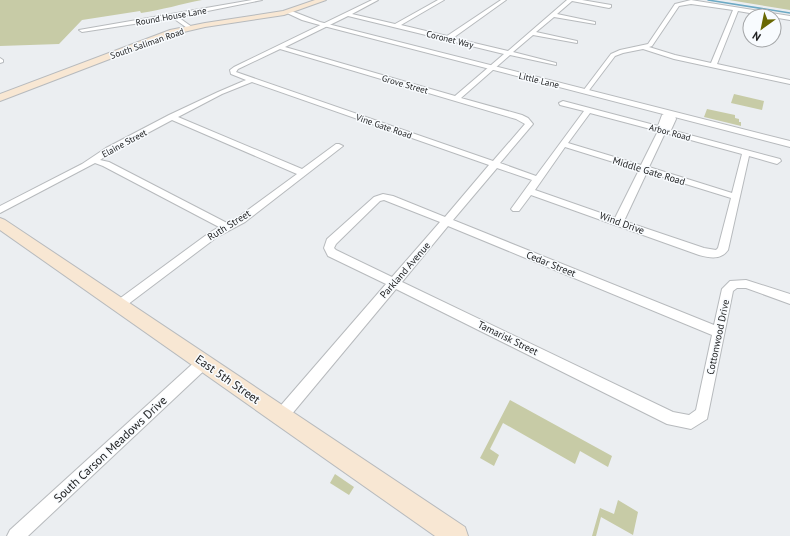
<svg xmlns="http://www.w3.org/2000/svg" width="790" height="536" viewBox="0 0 790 536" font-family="'PT Sans',sans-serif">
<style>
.green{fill:#c7cba6}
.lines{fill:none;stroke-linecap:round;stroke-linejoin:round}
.stream{stroke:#6ca9c4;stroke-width:1.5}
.minor-casing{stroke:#b7babd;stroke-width:2}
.tertiary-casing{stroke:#b7babd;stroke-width:2}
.secondary-casing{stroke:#b7babd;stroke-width:2}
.minor{fill:#fff;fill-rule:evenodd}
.tertiary{fill:#fff;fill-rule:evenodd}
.secondary{fill:#f8e7d3;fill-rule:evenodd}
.labels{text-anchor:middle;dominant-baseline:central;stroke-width:3;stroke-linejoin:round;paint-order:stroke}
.far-street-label{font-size:9px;fill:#232425;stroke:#f8fbfe}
.street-label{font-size:10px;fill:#232425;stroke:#f8fbfe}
.near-street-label{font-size:12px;fill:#232425;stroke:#f8fbfe}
</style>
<rect width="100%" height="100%" fill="#ebeef1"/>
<!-- green -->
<g class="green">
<path d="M0 0H202C181 4 162 10 141 13L140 11 82 20 59 44 0 46Z"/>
<path d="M729 0H790V10Z"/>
<path d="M734 94 764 101 762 110 731 103Z"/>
<path d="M707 109 735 115V118L739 119V122H741V126L704 117Z"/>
<path d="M510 400 612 456 608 467 580 451 575 464 503 423 490 449 499 455 494 466 480 458Z"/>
<path d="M335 474 354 487 349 495 330 483Z"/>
<path d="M618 500 638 512 633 535 601 517 596 536H592L600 508 614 514Z"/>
</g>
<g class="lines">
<!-- stream -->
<path class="stream" d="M708 0 790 13"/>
<!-- minor casing -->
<g class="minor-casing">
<g id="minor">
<path d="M252 0H262L178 17 192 27 193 28 190 30 173 18 82 32 79 30Z"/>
<path d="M372 0H378L352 14 395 24 438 0H444L401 25 447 36 501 0H506L453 38 508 51 567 0H582L611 5V7L609 8 572 1 557 14 595 22V24L554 17 536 32 577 41V43L533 35 513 52 556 63V65L510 55 461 98 522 115 528 118 533 124 500 163 536 176 584 111 560 105 559 103 563 101 658 126 662 115 668 112H674L676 119 671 130 780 159 781 161 777 164 749 156 728 250C721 260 710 258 699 255L531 195 519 211H513L511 209 532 180 497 168 453 220 714 325 722 289 730 281 746 280 790 294V304L746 288H737L733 291 707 419 691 429 667 424 396 289 286 421 281 423 276 421 274 416 276 411 386 284 328 256 324 248 327 239 374 197 383 194 393 196 445 217 489 165 252 82 222 94 178 117 302 169 336 144H339L343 146 245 222 217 237 123 308 119 310 115 308 113 305 115 302 209 233 219 227 103 166 95 163 0 213V206L82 164 106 148 169 115 218 92 246 80 231 74 230 70 234 67ZM348 16 504 54 455 96 285 47ZM280 49 516 119 525 124 493 161 236 72 238 69ZM590 113 658 131 641 165 568 143ZM172 120 297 174 237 218 227 223 109 162 100 160 112 152ZM665 133 742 154 732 193 649 167ZM565 147 639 170 615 218 535 190ZM647 172 731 198 718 248 716 250 704 248 624 221ZM384 200 440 222 392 277 336 250 334 248 336 244 380 201ZM448 226 712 335 696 410 689 415 673 412 402 282Z"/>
<path d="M691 0 790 16V20L738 11 717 64 790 80V84L674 59 643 49 623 53 615 56 587 93H583V91L611 54 620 50 648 44 675 4ZM691 4 733 10 711 63 675 55 649 47 652 46 679 6Z"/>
<path d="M0 58 3 60V62L0 63Z"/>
<path d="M204 356 209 358 211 362 209 366 28 536H7L10 530 199 358Z"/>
</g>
</g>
<!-- tertiary casing -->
<g class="tertiary-casing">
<path id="tertiary" d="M289 10 320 22 790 141V147L316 24 302 20 287 13V11Z"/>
</g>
<!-- secondary casing -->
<g class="secondary-casing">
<g id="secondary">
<path d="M315 0H326L284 15 205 27 175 34 0 101V94L170 30 205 23 283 11Z"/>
<path d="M0 218 5 220 465 527 468 536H435L0 230Z"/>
</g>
</g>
<!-- minor -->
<use href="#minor" class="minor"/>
<!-- tertiary -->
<use href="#tertiary" class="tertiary"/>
<!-- secondary -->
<use href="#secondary" class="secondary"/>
</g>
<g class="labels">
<!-- far-street labels -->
<g class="far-street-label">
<text transform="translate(171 16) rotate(-10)">Round House Lane</text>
<text transform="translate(450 39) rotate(14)">Coronet Way</text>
<text transform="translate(147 43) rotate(-19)">South Saliman Road</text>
<text transform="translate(539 80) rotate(14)">Little Lane</text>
<text transform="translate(405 84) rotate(16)">Grove Street</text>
<text transform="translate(384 126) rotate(19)">Vine Gate Road</text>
<text transform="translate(670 132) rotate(15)">Arbor Road</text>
<text transform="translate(124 143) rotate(-28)">Elaine Street</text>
</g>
<!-- street labels -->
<g class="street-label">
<text transform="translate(649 171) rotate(17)">Middle Gate Road</text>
<text transform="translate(622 223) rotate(20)">Wind Drive</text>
<text transform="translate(229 225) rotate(-32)">Ruth Street</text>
<text transform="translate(551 264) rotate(22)">Cedar Street</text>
<text transform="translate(405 270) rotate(-49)">Parkland Avenue</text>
<text transform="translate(718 337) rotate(-78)">Cottonwood Drive</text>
<text transform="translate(508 338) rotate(26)">Tamarisk Street</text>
</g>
<!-- near-street labels -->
<g class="near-street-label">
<text transform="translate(228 379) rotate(35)">East 5th Street</text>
<text transform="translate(110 449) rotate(-43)">South Carson Meadows Drive</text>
</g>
</g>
<!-- north arrow -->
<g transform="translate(762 28) rotate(213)"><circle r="19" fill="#f8fbfe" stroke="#a3a5a7"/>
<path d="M0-3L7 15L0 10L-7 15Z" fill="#696803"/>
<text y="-6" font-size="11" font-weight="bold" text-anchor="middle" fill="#232425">N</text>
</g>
</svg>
